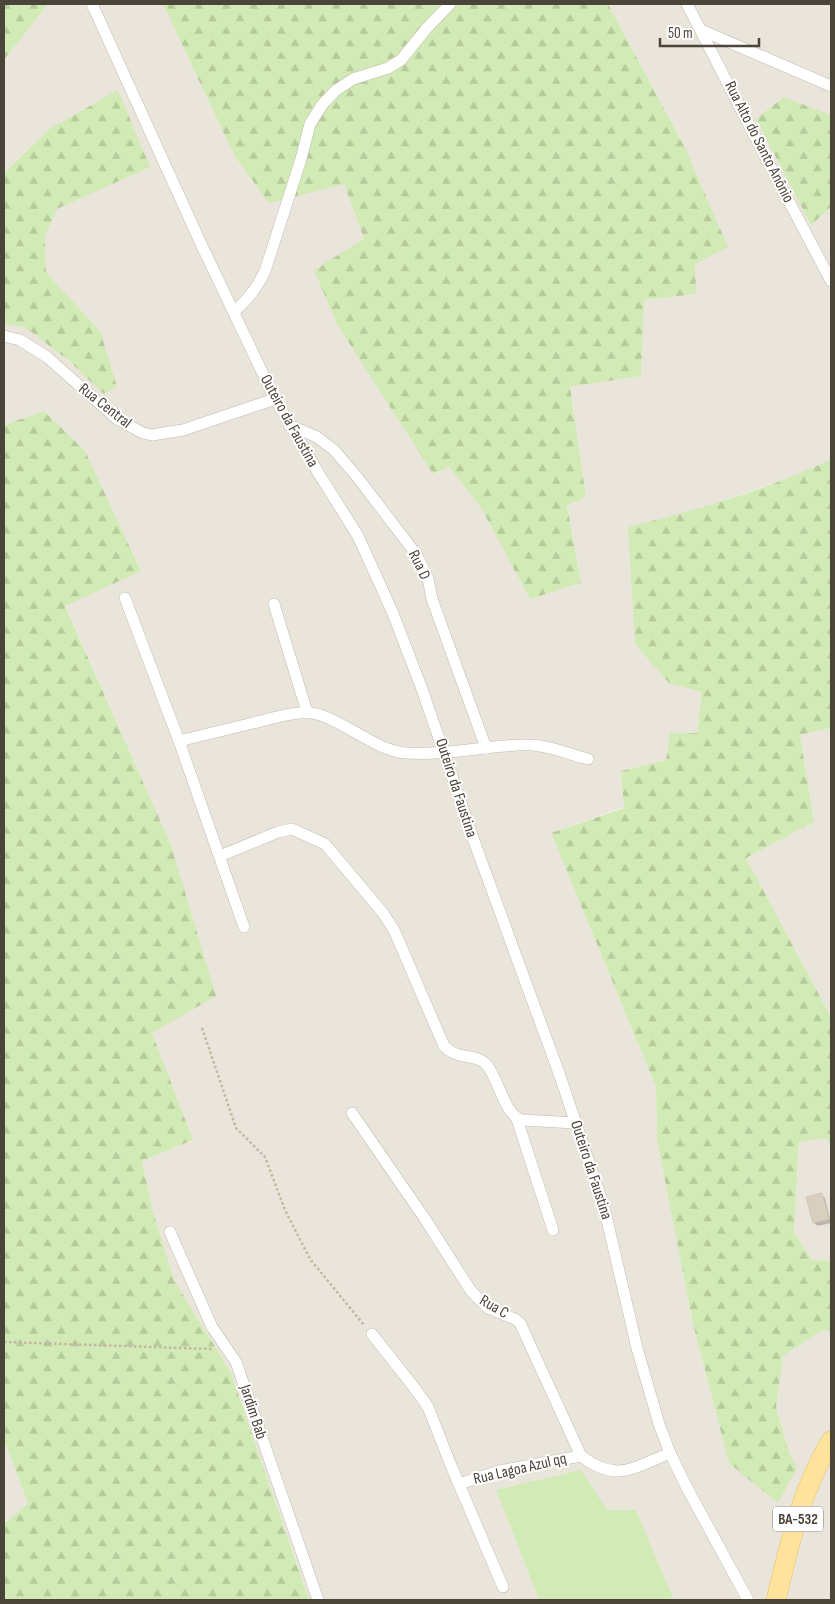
<svg xmlns="http://www.w3.org/2000/svg" width="835" height="1604" viewBox="0 0 835 1604" font-family="'Sofia Sans Condensed',sans-serif">
<style>
.residential{fill:#eae5da}
.green{fill:#d2eab5}
.forest{fill:url(#forest-firs)}
.shadow{fill:#0003}
.building{fill:#d8cfc1;stroke:#d3c7b4}
.lines{fill:none;stroke-linecap:round;stroke-linejoin:round}
.street-casing{stroke:#c2bbae;stroke-width:12}
.primary-casing{stroke:#e6c16a;stroke-width:20}
.path{stroke:#c4b79f;stroke-width:2.5;stroke-dasharray:2.5 2.5;stroke-linecap:butt}
.street{stroke:#fff;stroke-width:11}
.primary{stroke:#ffe39c;stroke-width:19}
.labels{text-anchor:middle;dominant-baseline:central;stroke-width:4;stroke-linejoin:round;paint-order:stroke}
.shield{fill:#fff;stroke:#817c74;stroke-width:1}
.shield-label{font-size:15px;font-weight:bold;fill:#4b4439}
.street-label{font-size:16px;fill:#4b4439;stroke:#fff}
</style>
<defs>
<pattern id="forest-firs" width="22" height="20" patternUnits="userSpaceOnUse" patternTransform="scale(1.25)"><rect width="22" height="20" fill="#d2eab5"/><path d="M5 1l3.5 6h-7zM16 11l3.5 6h-7z" fill="#b6ca9c"/></pattern>
</defs>
<rect width="100%" height="100%" fill="#f6f3ec"/>
<!-- residential -->
<g class="residential">
<path d="M48 4H163L234 155 344 184 364 239 434 474 449 467 480 506 530 599 581 583 567 504 586 497 570 387 641 376 643 300 695 294 684 146 608 4H831V115L784 97 811 225 831 207V459L800 474 690 512 628 527 669 683 702 691 697 734 666 760 621 771 624 807 551 833 656 1087 657 1140 693 1324 729 1463 796 1468 789 1452 776 1407 783 1356 821 1331 831 1330V1600H674L636 1510H607L496 1490 539 1600H309L231 1373 174 1280 153 1212 142 1161 193 1140 152 1033 171 845 65 605 141 570 84 451 44 411 4 425V324L25 326 68 360 104 393 100 331 46 272 45 236 57 209 149 167 48 130 4 173V60Z"/>
<path d="M831 728V1017L746 858 814 822 800 735Z"/>
<path d="M825 1138 831 1145V1261L812 1260 794 1232 799 1142Z"/>
<path d="M4 1440 28 1503 4 1524Z"/>
</g>
<!-- green -->
<path class="green" d="M581 1470 607 1510H636L674 1600H539L496 1490Z"/>
<!-- forest -->
<g class="forest">
<path d="M4 4H48L4 60Z"/>
<path d="M163 4H608L684 146 728 247 695 264 696 294 644 300 641 376 570 387 586 497 567 505 581 583 530 599 480 506 449 467 433 474 337 324 314 270 364 239 344 184 269 203 234 155Z"/>
<path d="M118 90 150 167 57 209 45 236 46 272 100 331 117 387 104 394 68 360 25 327 4 324V173L48 130Z"/>
<path d="M784 97 831 115V207L811 225 756 119Z"/>
<path d="M44 411 85 451 141 571 65 606 171 845 216 996 152 1033 193 1140 142 1161 153 1212 174 1280 231 1373 309 1600H4V1524L28 1503 4 1440V425Z"/>
<path d="M831 459V728L800 735 814 822 746 858 831 1017V1145L825 1138 799 1142 794 1232 812 1260 831 1261V1330L821 1331 783 1356 776 1407 789 1452 797 1468 778 1503 729 1463 693 1324 657 1140 656 1087 551 833 624 808 621 771 666 760 670 733H697L702 692 669 683 635 644 628 527C697 510 767 490 831 459Z"/>
</g>
<!-- shadow -->
<path class="shadow" d="M821 1194 825 1198 831 1223 818 1226 814 1223 808 1198Z"/>
<!-- building -->
<path class="building" d="M822 1193 829 1219 813 1223 806 1197Z"/>
<g class="lines">
<!-- street casing -->
<g class="street-casing">
<g id="street">
<path d="M92 4 202 246 275 399 319 474 358 536 392 611 422 689 474 841 560 1076 604 1207 637 1348 659 1424 670 1453 686 1486 748 1600"/>
<path d="M687 4 765 156 831 281"/>
<path d="M701 30 831 86"/>
<path d="M234 312C247 300 258 287 265 271L301 159 310 124 322 105 335 91 353 79 388 68 401 60 426 29 450 4"/>
<path d="M4 336 20 340 47 357 117 419 143 433 152 435 183 430 275 399"/>
<path d="M289 425 317 437 334 450 358 478 416 554 428 579 432 599 486 748"/>
<path d="M125 598 179 741 244 927"/>
<path d="M274 604 307 712"/>
<path d="M179 741C204 735 229 729 253 723 270 719 300 709 317 714 346 722 378 752 407 753 436 755 466 750 494 747 509 746 525 743 540 746 556 748 572 755 588 759"/>
<path d="M220 856 278 832 292 829 325 844 383 913 394 930 444 1046C458 1061 476 1053 486 1064 499 1078 503 1114 522 1120L575 1123"/>
<path d="M352 1113 425 1219 471 1291 488 1308 515 1319 520 1323 581 1456C617 1483 633 1468 670 1453"/>
<path d="M517 1119 553 1230"/>
<path d="M170 1232 212 1327 236 1362 318 1600"/>
<path d="M372 1334 416 1390 428 1407 452 1468 503 1587"/>
<path d="M459 1484 499 1471 581 1456"/>
</g>
</g>
<!-- primary casing -->
<g class="primary-casing">
<path id="primary" d="M776 1600C789 1546 801 1490 831 1441"/>
</g>
<!-- path -->
<g class="path">
<path d="M202 1028 236 1128 265 1157 285 1210 310 1259 364 1325"/>
<path d="M4 1342 212 1349"/>
</g>
<!-- street -->
<use href="#street" class="street"/>
<!-- primary -->
<use href="#primary" class="primary"/>
</g>
<g class="labels">
<!-- shield labels -->
<rect class="shield" x="773" y="1506.5" width="50" height="25" rx="4"/>
<g class="shield-label">
<text x="798" y="1519">BA-532</text>
</g>
<!-- street labels -->
<g class="street-label">
<text transform="translate(759 142) rotate(63)">Rua Alto do Santo Anônio</text>
<text transform="translate(105 406) rotate(38)">Rua Central</text>
<text transform="translate(289 421) rotate(61)">Outeiro da Faustina</text>
<text transform="translate(419 565) rotate(64)">Rua D</text>
<text transform="translate(456 788) rotate(72)">Outeiro da Faustina</text>
<text transform="translate(591 1170) rotate(72)">Outeiro da Faustina</text>
<text transform="translate(494 1307) rotate(30)">Rua C</text>
<text transform="translate(253 1412) rotate(72)">Jardim Bab</text>
<text transform="translate(520 1469) rotate(-13)">Rua Lagoa Azul qq</text>
</g>
</g>
<!-- border -->
<rect width="835" height="1604" fill="none" stroke="#4b4439" stroke-width="10"/>
<!-- scale -->
<path d="M660 38v8h99v-8" fill="none" stroke="#4b4439" stroke-width="2.5"/>
<text x="668" y="38" font-size="15" fill="#4b4439" stroke="#ffffff" stroke-width="4" paint-order="stroke">50 m</text>
</svg>
